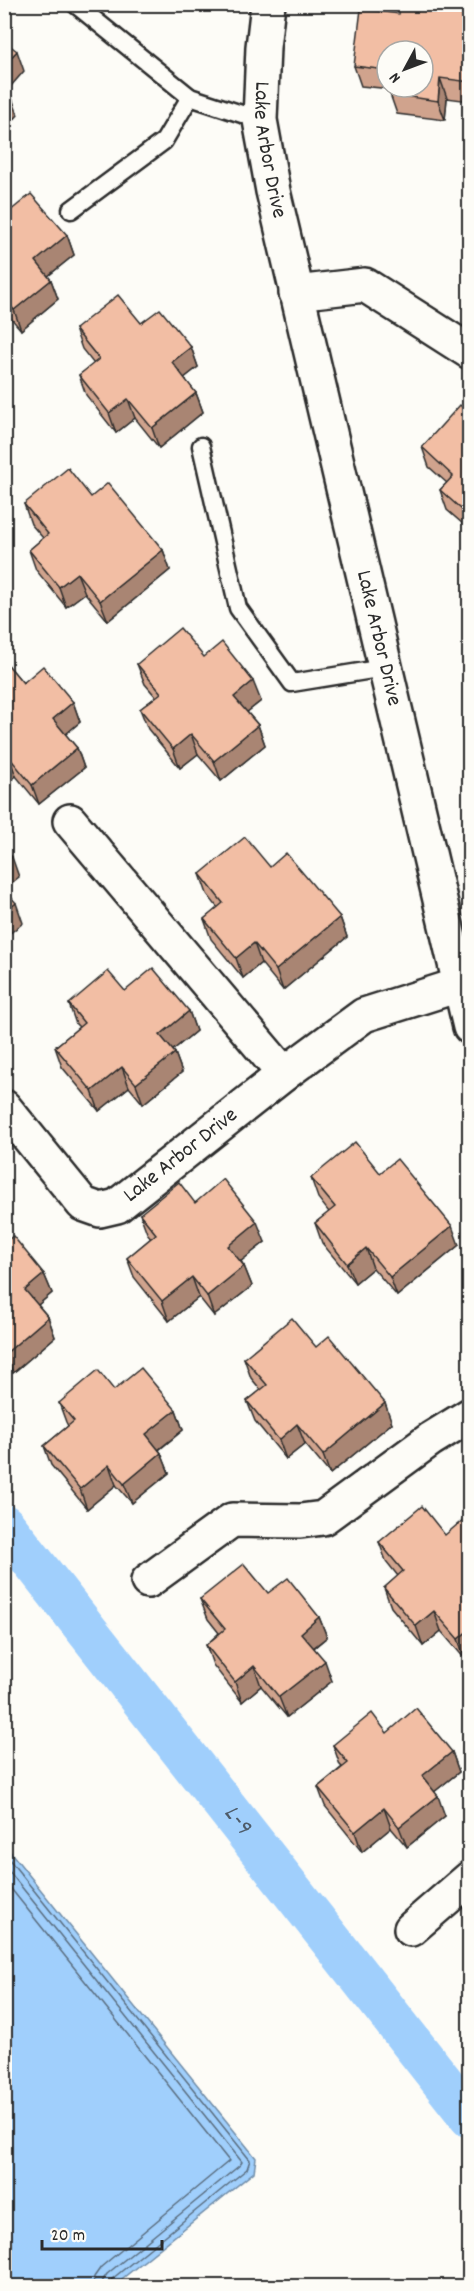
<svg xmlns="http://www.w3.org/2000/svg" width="474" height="2291" viewBox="0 0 474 2291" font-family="Dekko,sans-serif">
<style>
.water{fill:#a0cffc;stroke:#718da8;stroke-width:1.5}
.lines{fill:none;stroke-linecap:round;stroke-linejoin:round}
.shore{stroke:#5a6d7f;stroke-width:1.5}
.canal{stroke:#a0cffc;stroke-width:42}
.lane-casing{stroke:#2b2b2b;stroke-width:21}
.street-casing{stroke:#2b2b2b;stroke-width:38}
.lane{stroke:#fdfcf7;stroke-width:16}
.street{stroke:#fdfcf7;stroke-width:33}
.wall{fill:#d0a38d;stroke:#2b2b2b;stroke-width:1.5;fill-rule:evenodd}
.shaded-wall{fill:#a98573;stroke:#2b2b2b;stroke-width:1.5}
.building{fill:#f2bea4;stroke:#2b2b2b;stroke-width:1.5}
.labels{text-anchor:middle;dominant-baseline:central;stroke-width:6;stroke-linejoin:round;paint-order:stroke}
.street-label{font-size:22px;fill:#2b2b2b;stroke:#fdfcf7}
.water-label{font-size:24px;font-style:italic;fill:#4e5c6a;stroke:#fdfcf7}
</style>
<rect width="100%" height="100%" fill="#fdfcf7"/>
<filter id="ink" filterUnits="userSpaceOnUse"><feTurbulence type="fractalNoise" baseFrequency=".0167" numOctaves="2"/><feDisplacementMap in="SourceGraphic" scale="12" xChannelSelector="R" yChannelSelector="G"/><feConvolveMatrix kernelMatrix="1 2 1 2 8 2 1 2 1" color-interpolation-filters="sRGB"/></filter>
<g filter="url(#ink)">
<!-- water -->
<path class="water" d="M4 1844 256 2158 254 2172 113 2286H5Z"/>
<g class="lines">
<!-- shore -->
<g class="shore">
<path d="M4 1853 250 2160 247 2169 112 2279 109 2286"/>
<path d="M4 1865 242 2162 240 2165 107 2274 103 2280 102 2286"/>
<path d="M4 1880 229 2161 101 2267 94 2277 93 2286"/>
</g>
<!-- canal -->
<path class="canal" id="s1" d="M4 1525 470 2117"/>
<!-- lane casing -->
<g class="lane-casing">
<g id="lane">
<path d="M75 4 190 97 260 120"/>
<path d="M71 210 164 141 190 97"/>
<path d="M201 446 238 608 292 683 384 668"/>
</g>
</g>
<!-- street casing -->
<g class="street-casing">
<g id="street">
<path id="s2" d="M268 4 263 47 260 120 273 191 470 1027"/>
<path d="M296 293 365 285 470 352"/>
<path d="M70 821 284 1074"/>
<path id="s3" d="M4 1107 83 1204 100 1210 117 1206 284 1074 364 1015 459 985"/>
<path d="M148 1581 232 1520 300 1521 323 1518 431 1439 470 1415"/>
<path d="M411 1929 470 1878"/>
</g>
</g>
<!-- lane -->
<use href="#lane" class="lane"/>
<!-- street -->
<use href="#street" class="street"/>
</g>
<!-- wall -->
<g class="wall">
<path d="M470 4V101L447 98 445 120 397 114 390 94 391 89 361 86 354 66 399 14ZM387 51 423 87H387Z"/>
<path d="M4 216 67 235 74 255 48 276 51 280 58 299 21 330 4 310Z"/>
<path d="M141 323 191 347 198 367 184 378 196 393 203 412 159 448 135 418 116 433 86 395 79 375 94 364 82 349 75 329Z"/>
<path d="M470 414V530L447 510 440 490 447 483 429 467 422 447Z"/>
<path d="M91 497 163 550 170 570 108 621 85 593 66 607 36 570 29 550 43 538 31 524 24 504Z"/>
<path d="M204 657 261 701 247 712 258 725 265 745 221 781 198 754 180 768 148 729 140 709 156 697 145 684 137 664Z"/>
<path d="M4 660 23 683 73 702 80 722 65 734 77 748 84 768 39 804 16 776 4 786Z"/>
<path d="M270 867 340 917 347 937 283 990 261 963 243 978 211 939 204 919 218 908 207 894 200 874Z"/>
<path d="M125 991 189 1011 196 1031 173 1050 175 1053 182 1072 143 1104 129 1087 99 1111 62 1067 55 1047 79 1027 76 1024 69 1004Z"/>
<path d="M380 1173 459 1245 397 1296 373 1268 355 1283 322 1243 315 1223 329 1212 318 1198 311 1178Z"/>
<path d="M195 1203 265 1242 241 1261 244 1266 252 1286 214 1316 199 1297 169 1321 134 1277 127 1258 151 1238 147 1233 140 1214Z"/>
<path d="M4 1243 44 1274 52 1293 38 1305 48 1317 55 1337 13 1373 4 1364Z"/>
<path d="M316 1347 392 1423 330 1474 305 1444 286 1459 255 1421 247 1401 261 1390 251 1378 244 1358Z"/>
<path d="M114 1390 176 1410 183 1430 159 1450 161 1453 169 1473 132 1503 116 1485 87 1509 51 1465 44 1446 68 1426 66 1422 59 1403Z"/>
<path d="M445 1535 465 1659 441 1631 423 1646 391 1607 384 1588 398 1576 386 1561 379 1542Z"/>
<path d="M268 1593 319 1617 327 1637 314 1648 332 1681 287 1717 261 1686 242 1702 213 1665 206 1645 219 1633 208 1619 200 1599Z"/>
<path d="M387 1733 452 1752 459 1772 434 1792 445 1816 407 1847 391 1828 362 1852 325 1806 318 1787 342 1767 340 1765 333 1745Z"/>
</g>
<!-- shaded-wall -->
<g class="shaded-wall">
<path d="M17 51 24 71 4 94V65Z"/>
<path d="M440 78 447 98 445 120 438 101Z"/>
<path d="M11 95 18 115 4 131V103Z"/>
<path d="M67 235 74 255 43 280 36 261Z"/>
<path d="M51 280 58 299 21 330 14 310Z"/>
<path d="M191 347 198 367 179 382 172 362Z"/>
<path d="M196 393 203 412 159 448 152 428Z"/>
<path d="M128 399 135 418 116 433 109 413Z"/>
<path d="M163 550 170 570 108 621 100 601Z"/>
<path d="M77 573 85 593 66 607 59 587Z"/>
<path d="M253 681 261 701 242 716 234 697Z"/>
<path d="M73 702 80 722 60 739 53 719Z"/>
<path d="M258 725 265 745 221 781 214 761Z"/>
<path d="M191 734 198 754 180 768 173 749Z"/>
<path d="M77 748 84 768 39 804 32 785Z"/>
<path d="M9 757 16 776 4 786V761Z"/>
<path d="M12 857 19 877 4 889V864Z"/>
<path d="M16 903 23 923 4 938V913Z"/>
<path d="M340 917 347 937 283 990 276 970Z"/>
<path d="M254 943 261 963 243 978 236 958Z"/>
<path d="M189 1011 196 1031 167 1055 160 1035Z"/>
<path d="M175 1053 182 1072 143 1104 136 1084Z"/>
<path d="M122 1067 129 1087 99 1111 92 1091Z"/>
<path d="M257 1222 265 1242 235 1266 228 1246Z"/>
<path d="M452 1226 459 1245 397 1296 390 1277Z"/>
<path d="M366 1248 373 1268 355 1283 347 1264Z"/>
<path d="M244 1266 252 1286 214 1316 207 1296Z"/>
<path d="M44 1274 52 1293 32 1310 25 1290Z"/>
<path d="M192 1277 199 1297 169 1321 162 1301Z"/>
<path d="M48 1317 55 1337 13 1373 5 1354Z"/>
<path d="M385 1403 392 1423 330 1474 323 1455Z"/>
<path d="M176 1410 183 1430 153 1454 146 1434Z"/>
<path d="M297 1424 305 1444 286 1459 279 1440Z"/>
<path d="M161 1453 169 1473 132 1503 124 1484Z"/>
<path d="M109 1465 116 1485 87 1509 80 1489Z"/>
<path d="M434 1611 441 1631 423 1646 416 1626Z"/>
<path d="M319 1617 327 1637 308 1652 301 1633Z"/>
<path d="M470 1629V1655L465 1659 458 1639Z"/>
<path d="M325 1661 332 1681 287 1717 279 1697Z"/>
<path d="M254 1666 261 1686 242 1702 235 1682Z"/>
<path d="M452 1752 459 1772 429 1796 422 1776Z"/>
<path d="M438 1796 445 1816 407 1847 399 1827Z"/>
<path d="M384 1808 391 1828 362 1852 355 1832Z"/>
</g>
<!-- building -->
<g class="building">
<path d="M400 4H470V82L440 78 438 101 390 94 391 87H423V51H387V70L354 66 361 9 399 14Z"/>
<path d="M4 41 17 51 4 65Z"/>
<path d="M4 90 11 95 4 103Z"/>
<path d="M31 194 67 235 36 261 51 280 14 310 4 298V216Z"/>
<path d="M118 295 141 323 160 309 191 347 172 362 196 393 152 428 128 399 109 413 79 375 99 359 75 329Z"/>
<path d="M460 405 470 414V517L440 490 453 476 422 447Z"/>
<path d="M68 468 91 497 108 483 163 550 100 601 77 573 59 587 29 550 48 534 24 504Z"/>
<path d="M180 628 204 657 222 642 253 681 234 697 258 725 214 761 191 734 173 749 140 709 161 693 137 664Z"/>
<path d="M470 632V644L466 633Z"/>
<path d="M4 660 23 683 43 666 73 702 53 719 77 748 32 785 9 757 4 761Z"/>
<path d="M245 837 270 867 286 853 340 917 276 970 254 943 236 958 204 919 223 903 200 874Z"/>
<path d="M4 848 12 857 4 864Z"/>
<path d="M4 889 16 903 4 913Z"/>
<path d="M153 968 189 1011 160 1035 175 1053 136 1084 122 1067 92 1091 55 1047 84 1023 69 1004 108 971 125 991Z"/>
<path d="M355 1142 380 1173 397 1159 452 1226 390 1277 366 1248 347 1264 315 1223 335 1207 311 1178Z"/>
<path d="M223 1179 257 1222 228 1246 244 1266 207 1296 192 1277 162 1301 127 1258 156 1234 140 1214 179 1182 195 1203Z"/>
<path d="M13 1236 44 1274 25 1290 48 1317 5 1354 4 1353V1243Z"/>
<path d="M292 1318 316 1347 329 1336 385 1403 323 1455 297 1424 279 1440 247 1401 267 1385 244 1358Z"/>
<path d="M141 1368 176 1410 146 1434 161 1453 124 1484 109 1465 80 1489 44 1446 74 1421 59 1403 98 1370 114 1390Z"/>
<path d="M422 1506 445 1535 464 1519 470 1526V1629L458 1639 434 1611 416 1626 384 1588 403 1571 379 1542Z"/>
<path d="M244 1564 268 1593 288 1578 319 1617 301 1633 325 1661 279 1697 254 1666 235 1682 206 1645 225 1629 200 1599Z"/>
<path d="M416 1708 452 1752 422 1776 438 1796 399 1827 384 1808 355 1832 318 1787 348 1763 333 1745 372 1713 387 1733Z"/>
</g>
</g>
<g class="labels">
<!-- street labels -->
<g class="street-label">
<text stroke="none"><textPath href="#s2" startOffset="147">Lake Arbor Drive</textPath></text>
<text stroke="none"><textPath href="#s2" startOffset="648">Lake Arbor Drive</textPath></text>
<text stroke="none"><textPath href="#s3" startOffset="242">Lake Arbor Drive</textPath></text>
</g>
<!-- water labels -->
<g class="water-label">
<text stroke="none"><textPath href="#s1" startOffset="376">L-9</textPath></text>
</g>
</g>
<!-- margin -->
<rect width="474" height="2291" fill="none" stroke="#fdfcf7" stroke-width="24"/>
<rect x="12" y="12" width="450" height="2267" fill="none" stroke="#2b2b2b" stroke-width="2" filter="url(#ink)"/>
<!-- north arrow -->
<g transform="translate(405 69) rotate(229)"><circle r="28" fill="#fdfcf7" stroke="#a9a8a5" stroke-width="1.5"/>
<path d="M0-4.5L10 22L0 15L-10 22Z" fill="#2b2b2b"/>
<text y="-9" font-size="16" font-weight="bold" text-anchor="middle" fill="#2b2b2b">N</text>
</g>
<!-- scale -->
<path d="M42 2240v9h120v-9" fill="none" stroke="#2b2b2b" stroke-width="3"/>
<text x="51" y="2240" font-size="18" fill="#2b2b2b" stroke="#fdfcf7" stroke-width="4.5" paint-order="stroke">20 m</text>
</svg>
